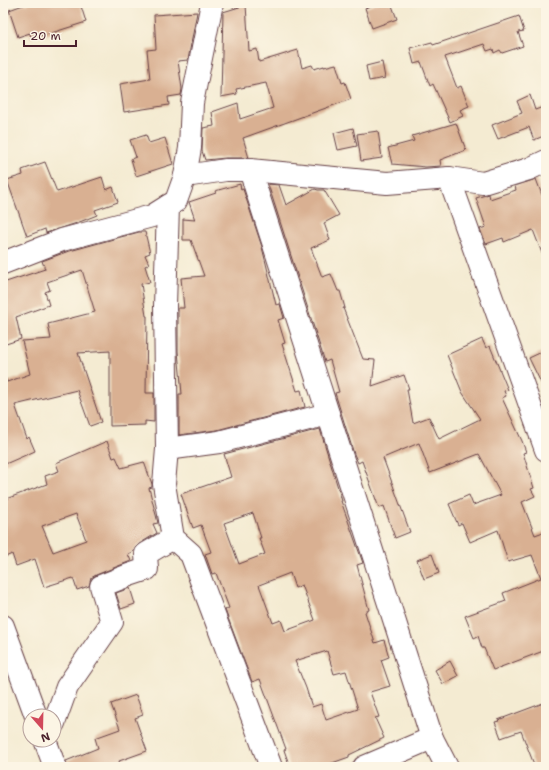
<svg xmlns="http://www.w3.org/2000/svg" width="549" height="770" viewBox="0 0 549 770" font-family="'Shantell Sans',sans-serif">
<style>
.building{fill:#d9b092;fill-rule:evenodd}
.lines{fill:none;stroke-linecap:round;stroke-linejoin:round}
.minor-casing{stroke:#643e44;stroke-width:24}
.major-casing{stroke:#643e44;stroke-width:24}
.minor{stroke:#fff;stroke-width:22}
.major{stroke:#fff;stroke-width:22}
</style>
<rect width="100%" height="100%" fill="#fcf5e5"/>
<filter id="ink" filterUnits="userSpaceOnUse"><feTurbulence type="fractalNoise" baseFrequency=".025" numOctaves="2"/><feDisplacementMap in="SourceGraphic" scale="8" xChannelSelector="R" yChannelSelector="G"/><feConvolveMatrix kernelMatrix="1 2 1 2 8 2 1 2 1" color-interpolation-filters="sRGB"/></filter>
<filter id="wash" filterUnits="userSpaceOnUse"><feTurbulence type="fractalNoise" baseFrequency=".012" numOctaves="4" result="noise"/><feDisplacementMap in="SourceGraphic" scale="16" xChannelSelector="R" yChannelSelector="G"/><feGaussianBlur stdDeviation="0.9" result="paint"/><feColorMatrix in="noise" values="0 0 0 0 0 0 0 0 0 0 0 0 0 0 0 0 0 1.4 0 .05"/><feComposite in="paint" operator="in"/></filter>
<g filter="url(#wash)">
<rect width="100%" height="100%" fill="#f4ebd2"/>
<g id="blocks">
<!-- building -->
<g class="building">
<path d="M29 3H80L86 22 42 36V35L31 38 30 33 18 37 9 10Z"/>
<path d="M379 3H391L397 19 372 28 365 8Z"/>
<path d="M246 5 249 51 257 49 259 62 298 50 302 68 312 65 314 69 324 66V67L336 64 342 83 345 82 351 99 243 138 249 158H226L205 160 202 151 203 128 214 126 212 112 238 103 240 119 273 108 266 83 236 89 237 94 221 97 223 12Z"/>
<path d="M197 12 188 60 178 61 182 89 181 95 168 97 169 105 124 112 120 84 150 79 147 50 156 49 154 15Z"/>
<path d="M519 16 524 31 518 32 523 46 502 53 500 50 494 53 493 49 487 51 484 44 445 57 457 88 461 86 469 106 460 110 463 116 450 122 433 84 430 86 421 62 414 64 410 48 432 42 433 45Z"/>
<path d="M382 62 385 78 369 81 366 66Z"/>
<path d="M530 95 535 110 546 106V135L534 140 529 127 498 139 492 125 522 113 517 101Z"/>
<path d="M456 123 466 150 440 160 441 166 426 167 392 164 388 148 414 141 412 136Z"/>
<path d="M353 128 357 146 338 150 334 133Z"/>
<path d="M378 131 382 158 361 161 357 134Z"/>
<path d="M146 135 149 143 165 138 173 164 136 176 131 159 136 157 130 140Z"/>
<path d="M45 162 57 192 102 177 106 190 113 187 118 202 95 210 97 215 77 223 46 233 45 229 27 236 7 180 23 175 22 170Z"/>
<path d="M536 179 542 195 546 194V261H545L533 230 504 242 503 238 486 244 480 229 486 227 476 198 489 194 490 199 516 190 515 186Z"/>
<path d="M240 184 241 190 243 189 262 247 276 305 280 304 284 318 278 320 285 343 282 344 297 391 301 390 305 407 217 430 179 435V394H182L178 351V308H184L181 278 204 276 191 240H183V219L195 220 189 202 216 193 215 191Z"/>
<path d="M268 184 279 185 286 205 315 189 318 190H324L339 215 324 223 330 240 311 248 322 277 331 274 338 291H340L345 308H343L363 359 375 360 372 386 404 375 409 389H407L413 423 429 417 439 439 480 419 462 392 447 355 482 339 486 348 490 346 508 390 504 391 506 396 502 398 522 441 526 452 523 453 534 488 531 489 535 496 522 502 535 535 546 531V650L493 670 484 648H482L478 636 474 638 465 616 506 601 503 593 541 578 532 555 508 562 498 530 470 542 462 523 458 525 449 504 469 495 473 505 501 495 479 454 430 473 419 443 383 458 410 532 395 538 384 506 379 508 362 461 358 463 354 454 335 393 339 392 330 360 325 362Z"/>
<path d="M139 232H145L150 253 145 255 149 264 145 266 150 282 141 284 146 316H147L146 393H154V422L145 421V425L110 426V351L78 353 101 422 90 426 77 390 15 405 27 439 29 437 35 451 3 465V377H5L7 382 30 374 22 341 51 339 48 324 95 312 82 270 47 282 50 290 45 292 49 305 16 317 21 339 3 345V283L45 269 42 261 66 252Z"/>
<path d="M546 350V393L529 358Z"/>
<path d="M320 429 342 501H341L363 563 357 565 369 610 365 612 375 643 384 640 389 657 381 660 390 686 370 692 379 717 375 718 384 738 349 755V757L321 767H290L284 750 286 749 260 679 252 682 225 610 229 608 216 573 212 574 205 554 211 552 201 525 193 528 181 494 231 477 224 454ZM253 513 261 538H259L265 554 239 564 224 523ZM290 573 295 588 302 585 315 620 285 631 281 620 273 623 259 585ZM327 651 334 674 346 671 358 709 326 720 321 704 312 707 306 688 295 661Z"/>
<path d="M107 441 113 458 116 457 121 468 144 462 152 484V487L149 488 158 523 153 524 157 533 139 544 135 548 134 551 128 554 131 561 96 575 91 578 89 586 77 590 73 578 44 587 35 559 16 566 12 554 3 558V500L47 484 45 476 59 471 56 463ZM76 514 86 540 53 552 42 526Z"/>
<path d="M432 554 439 573 424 579 417 560Z"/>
<path d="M130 588 135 604 121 609 116 593Z"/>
<path d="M450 661 458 676 443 684 435 670Z"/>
<path d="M136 695 143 715 135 718 147 751 119 761 121 767H67L66 761 98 748 95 738 120 729 111 704Z"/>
<path d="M546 702V767H535L521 731 501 738 495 722 499 721 498 720Z"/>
</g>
</g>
</g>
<g filter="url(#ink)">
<use href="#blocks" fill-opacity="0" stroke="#643e44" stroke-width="1"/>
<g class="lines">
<!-- minor casing -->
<g class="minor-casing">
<g id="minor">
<path d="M250 170 432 738 447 767"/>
<path d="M185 176 226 170H250L387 183 449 178 483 183 529 169 546 161"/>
<path d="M449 178 546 450"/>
<path d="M3 263 62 240 152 216 176 201 185 176 190 148 192 103 212 3"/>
<path d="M167 449 165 306 168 206"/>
<path d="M54 723 67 687 112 622 101 586 129 575 147 569 146 554 173 538"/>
<path d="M271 767 191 554 173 538 164 484 167 449 219 442 328 414"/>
<path d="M364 767 432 738"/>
</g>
</g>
<!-- major casing -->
<g class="major-casing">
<g id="major">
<path d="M3 626 36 716"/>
<path d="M45 740 55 767"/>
</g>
</g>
<!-- minor -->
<use href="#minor" class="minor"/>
<!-- major -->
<use href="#major" class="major"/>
</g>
</g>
<!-- margin -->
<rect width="549" height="770" fill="none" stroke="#fcf5e5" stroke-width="16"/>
<!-- north arrow -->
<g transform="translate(42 728) rotate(160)"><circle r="19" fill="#fcf5e5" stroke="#b59f9b"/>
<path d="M0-3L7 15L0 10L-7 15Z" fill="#d1495b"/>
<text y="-6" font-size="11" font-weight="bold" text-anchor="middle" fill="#4a1f2b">N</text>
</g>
<!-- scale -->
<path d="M24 40v6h52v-6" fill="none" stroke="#4a1f2b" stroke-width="2"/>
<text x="30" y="40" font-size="12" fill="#4a1f2b" stroke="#fcf5e5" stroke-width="3" paint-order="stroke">20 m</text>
</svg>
